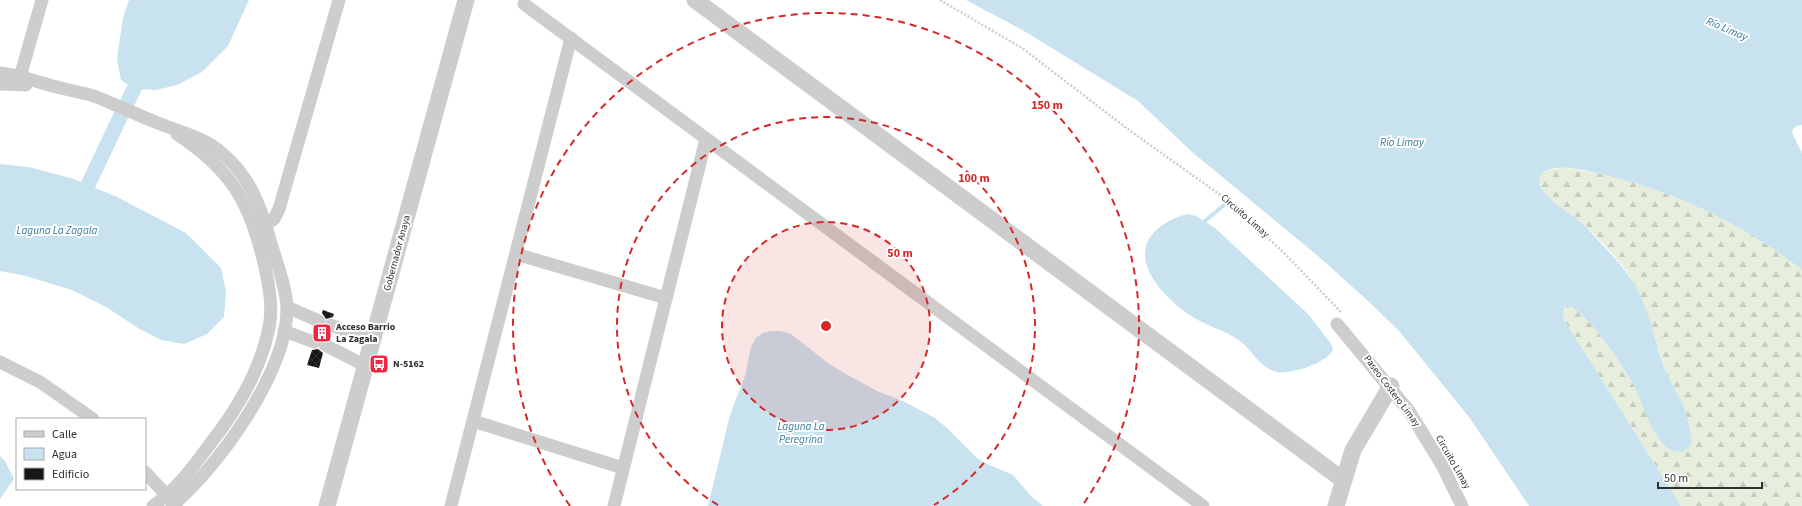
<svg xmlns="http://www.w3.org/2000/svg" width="1802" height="506" viewBox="0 0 1802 506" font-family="'Source Sans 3',sans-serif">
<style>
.forest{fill:url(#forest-firs)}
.water{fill:#c8e3ef}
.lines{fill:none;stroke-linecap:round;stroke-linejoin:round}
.stream{stroke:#c8e3ef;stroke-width:4}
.canal{stroke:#c8e3ef;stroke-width:15}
.building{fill:url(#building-cross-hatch)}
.path{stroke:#cdcdcd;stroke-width:2.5;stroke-dasharray:2 2;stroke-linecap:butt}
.minor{stroke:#cdcdcd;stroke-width:13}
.tertiary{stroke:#cdcdcd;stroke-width:17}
.ring{fill:none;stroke:#d62828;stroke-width:2;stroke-dasharray:7 5}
.labels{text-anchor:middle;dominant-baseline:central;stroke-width:4;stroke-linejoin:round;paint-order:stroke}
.street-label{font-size:10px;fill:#303030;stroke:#fff}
.poi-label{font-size:10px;font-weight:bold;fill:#303030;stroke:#fff;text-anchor:start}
.water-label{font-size:11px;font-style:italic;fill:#367a9a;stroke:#fff}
.centre{fill:#d62828;stroke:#fff;stroke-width:2}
.ring-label{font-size:12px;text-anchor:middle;font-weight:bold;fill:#d62828;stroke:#fff;stroke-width:4;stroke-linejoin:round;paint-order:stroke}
</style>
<defs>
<pattern id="forest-firs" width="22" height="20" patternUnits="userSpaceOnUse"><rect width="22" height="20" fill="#e7eedd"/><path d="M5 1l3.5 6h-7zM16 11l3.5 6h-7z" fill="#c6ccbe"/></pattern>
<pattern id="building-cross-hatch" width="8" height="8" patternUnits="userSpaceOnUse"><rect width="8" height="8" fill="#171717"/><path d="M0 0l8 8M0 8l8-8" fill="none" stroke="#303030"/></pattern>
</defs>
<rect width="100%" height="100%" fill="#fff"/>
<!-- forest -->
<path class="forest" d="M1564 168C1624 174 1689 200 1742 228 1764 239 1783 255 1802 270V506H1681L1563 318V311L1567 305C1589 313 1619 361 1632 382 1639 394 1644 408 1649 421L1668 377C1654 340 1647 299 1623 267 1611 252 1596 235 1581 222 1570 213 1542 198 1539 183 1536 169 1555 169 1564 168Z"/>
<!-- water -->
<g class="water">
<path d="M129 0H249L228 46 202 72 177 85 156 90 134 89 121 80 117 59 123 18Z"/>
<path d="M966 0H1802V125C1796 126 1793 127 1792 133L1802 153V270C1750 229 1689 198 1624 180 1608 176 1551 157 1540 176 1532 192 1572 214 1582 223 1591 232 1600 242 1609 252 1624 268 1638 286 1645 307 1654 330 1658 354 1668 377 1672 385 1677 392 1681 401 1687 413 1689 428 1692 442L1687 449 1681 452C1677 451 1672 451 1669 449 1650 435 1643 402 1632 382 1620 362 1588 312 1567 305L1563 311V318L1681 506H1529L1469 417 1399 331 1367 300 1318 256 1192 152 1138 101 1024 31Z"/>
<path d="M0 164 29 167 74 179 117 197 186 233 221 268 226 292 224 317 207 334 184 344 161 340 138 328 106 307 72 290 26 276 0 271Z"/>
<path d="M1188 214 1196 216 1215 228 1308 314 1332 345 1333 350C1327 363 1290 375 1276 372 1259 367 1253 351 1240 341 1225 330 1206 326 1191 316 1170 302 1134 269 1148 241 1155 227 1173 217 1188 214Z"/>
<path d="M771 331H781L791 334 828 363 846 374 877 391 903 401 935 418 947 428 977 458 985 463 1013 475 1031 496 1043 506H708L730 415 745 376 751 347 756 338 763 333Z"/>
<path d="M0 456 5 461 14 479 0 499Z"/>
</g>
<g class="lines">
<!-- stream -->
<path class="stream" d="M1205 221 1224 205"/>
<!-- canal -->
<g class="canal">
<path d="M127 103 134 89"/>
<path d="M88 185 122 113"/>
</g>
</g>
<!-- building -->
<g class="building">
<path d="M323 310 334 314 333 317 326 319 322 313Z"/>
<path d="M324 327 329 333 327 338H321L316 334 317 329Z"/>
<path d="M318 349 323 353 319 368 307 365 312 350Z"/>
</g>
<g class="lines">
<!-- path -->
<path class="path" d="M940 0 1022 48 1129 130 1226 199 1284 253 1341 312"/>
<!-- minor -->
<g class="minor">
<path d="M524 4 1203 506"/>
<path d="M0 73C18 75 35 81 53 86 67 90 80 92 94 96 117 105 139 116 163 125 184 133 205 138 223 154 250 177 261 207 270 240 276 261 287 289 287 309 287 372 218 467 172 506"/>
<path d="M0 84 26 85"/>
<path d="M18 84 42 0"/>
<path d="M260 229 274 219 279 209 339 0"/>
<path d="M516 254 666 298"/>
<path d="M287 307 319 321"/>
<path d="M1337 324 1409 411 1442 465 1462 506"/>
<path d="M331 325 373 342"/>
<path d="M284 331 314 342"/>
<path d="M325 345 366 366"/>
<path d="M0 362 40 382 93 419"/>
<path d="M473 421 623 468"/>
<path d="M145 472 172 501"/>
<path d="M153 506C177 489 193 467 210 444 236 411 259 373 268 332 274 309 269 285 264 263 249 200 231 170 177 134"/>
<path d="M451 506 571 38"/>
<path d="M614 506 706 139"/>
</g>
<!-- tertiary -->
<g class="tertiary">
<path d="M695 0 1343 480"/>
<path d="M327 506 466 0"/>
<path d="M1336 506 1353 450 1391 386"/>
</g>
</g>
<!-- distance rings -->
<circle cx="826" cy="326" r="104" fill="#d62828" fill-opacity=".12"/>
<g class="ring">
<circle cx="826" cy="326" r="104"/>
<path d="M718 505A209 209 0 1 1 934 505"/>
<path d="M570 506A313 313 0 1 1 1082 506"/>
</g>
<!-- icons -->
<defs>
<g id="building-square" transform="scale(1)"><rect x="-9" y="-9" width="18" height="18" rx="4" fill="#f42542" stroke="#fff"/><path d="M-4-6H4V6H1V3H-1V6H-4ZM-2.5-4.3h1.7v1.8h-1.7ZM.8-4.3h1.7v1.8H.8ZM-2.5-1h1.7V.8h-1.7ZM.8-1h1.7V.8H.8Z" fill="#fff"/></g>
<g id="bus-square" transform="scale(1)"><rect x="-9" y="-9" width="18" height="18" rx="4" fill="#f42542" stroke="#fff"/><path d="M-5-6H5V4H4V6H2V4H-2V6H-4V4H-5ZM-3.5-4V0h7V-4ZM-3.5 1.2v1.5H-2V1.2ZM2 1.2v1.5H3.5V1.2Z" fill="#fff"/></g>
</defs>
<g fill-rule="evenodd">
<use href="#building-square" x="322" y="333"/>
<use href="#bus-square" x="379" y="364"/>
</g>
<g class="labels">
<!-- street labels -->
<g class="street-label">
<text transform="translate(1245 216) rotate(41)">Circuito Limay</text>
<text transform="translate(397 253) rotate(-75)">Gobernador Anaya</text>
<text transform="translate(1392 391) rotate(53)">Paseo Costero Limay</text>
<text transform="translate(1453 462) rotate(60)">Circuito Limay</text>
</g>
<!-- poi labels -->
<g class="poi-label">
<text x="336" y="327">Acceso Barrio<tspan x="336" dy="12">La Zagala</tspan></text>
<text x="393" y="364">N-5162</text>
</g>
<!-- water labels -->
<g class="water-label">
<text transform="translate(1727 29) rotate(23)">Río Limay</text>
<text x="1402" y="142">Río Limay</text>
<text x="57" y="230">Laguna La Zagala</text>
<text x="801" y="426">Laguna La<tspan x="801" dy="13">Peregrina</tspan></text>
</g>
</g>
<circle cx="826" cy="326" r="6" class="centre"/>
<g class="ring-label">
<text x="1047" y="109">150 m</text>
<text x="974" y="182">100 m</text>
<text x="900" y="257">50 m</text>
</g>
<!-- legend -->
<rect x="16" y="418" width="130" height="72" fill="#ffffff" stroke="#acacac"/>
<rect x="24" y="431" width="20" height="6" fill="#cdcdcd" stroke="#acacac"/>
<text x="52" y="438" font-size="12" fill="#303030">Calle</text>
<rect x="24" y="448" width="20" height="12" fill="#c8e3ef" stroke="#acacac"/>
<text x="52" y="458" font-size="12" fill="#303030">Agua</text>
<rect x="24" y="468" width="20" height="12" fill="#171717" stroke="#acacac"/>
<text x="52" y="478" font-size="12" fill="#303030">Edificio</text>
<!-- scale -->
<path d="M1658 482v6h104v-6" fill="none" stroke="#303030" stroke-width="2"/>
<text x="1664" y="482" font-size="12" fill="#303030" stroke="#ffffff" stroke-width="3" paint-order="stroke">50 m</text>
</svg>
